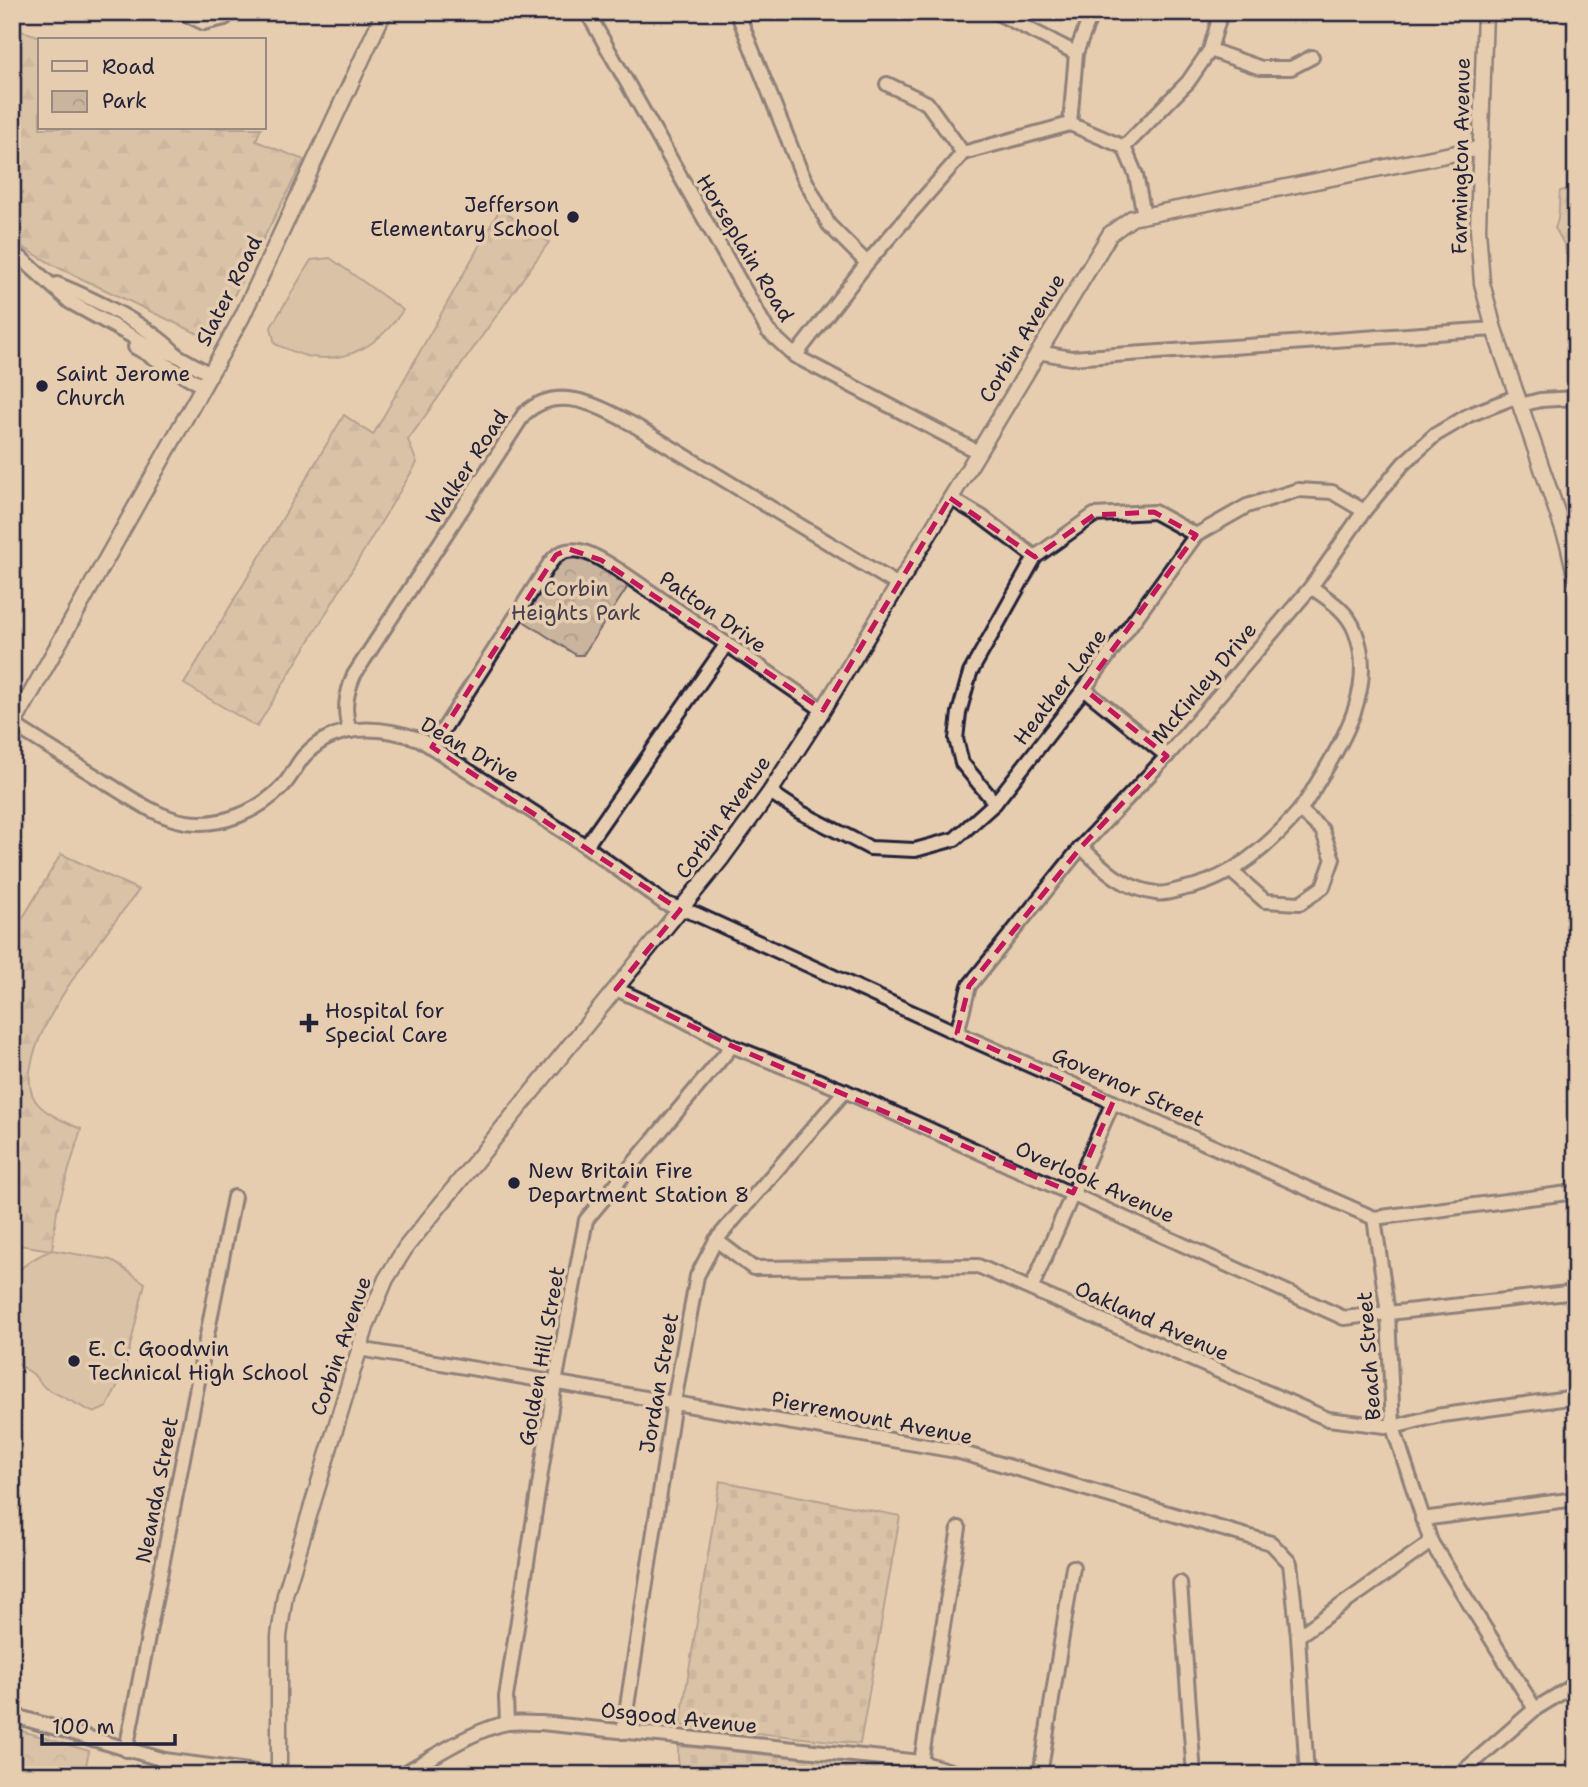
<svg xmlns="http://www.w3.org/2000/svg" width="1588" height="1787" viewBox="0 0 1588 1787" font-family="'Shantell Sans',sans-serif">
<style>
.grass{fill:#cab49e;stroke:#766b6c;stroke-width:2}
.forest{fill:url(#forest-firs);stroke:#766b6c;stroke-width:2}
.cemetery{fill:url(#cemetery-stones);stroke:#766b6c;stroke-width:2}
.park{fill:url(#park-crowns);stroke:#766b6c;stroke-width:2}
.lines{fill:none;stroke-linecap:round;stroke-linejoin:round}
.minor-casing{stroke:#22223b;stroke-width:18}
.major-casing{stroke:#22223b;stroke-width:19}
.minor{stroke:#e7cdaf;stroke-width:12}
.major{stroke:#e7cdaf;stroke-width:14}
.marked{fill:none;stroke:#c2185b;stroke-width:5;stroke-dasharray:14 9;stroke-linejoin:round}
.poi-dot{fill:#22223b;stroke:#e7cdaf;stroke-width:2.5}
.labels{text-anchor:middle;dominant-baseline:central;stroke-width:7;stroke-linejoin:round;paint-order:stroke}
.street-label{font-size:21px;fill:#22223b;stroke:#e7cdaf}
.poi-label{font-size:21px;fill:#22223b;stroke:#e7cdaf;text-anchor:start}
.park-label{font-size:21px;fill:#443f4f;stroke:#e7cdaf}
</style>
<defs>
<pattern id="forest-firs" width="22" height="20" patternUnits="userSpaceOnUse" patternTransform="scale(1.75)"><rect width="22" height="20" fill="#cab49e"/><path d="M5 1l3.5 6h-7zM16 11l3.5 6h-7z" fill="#ad9a89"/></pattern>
<pattern id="cemetery-stones" width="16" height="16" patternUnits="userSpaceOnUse" patternTransform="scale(1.75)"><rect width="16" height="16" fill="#cab49e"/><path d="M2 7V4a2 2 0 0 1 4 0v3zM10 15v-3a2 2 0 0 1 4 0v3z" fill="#ad9a89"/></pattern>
<pattern id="park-crowns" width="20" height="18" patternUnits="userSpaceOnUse" patternTransform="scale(1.75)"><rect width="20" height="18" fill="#cab49e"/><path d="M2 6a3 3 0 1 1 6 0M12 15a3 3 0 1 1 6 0" fill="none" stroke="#ad9a89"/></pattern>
</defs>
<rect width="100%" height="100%" fill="#e7cdaf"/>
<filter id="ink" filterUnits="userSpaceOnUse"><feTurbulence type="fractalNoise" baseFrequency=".0143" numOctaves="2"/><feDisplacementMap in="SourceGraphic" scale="14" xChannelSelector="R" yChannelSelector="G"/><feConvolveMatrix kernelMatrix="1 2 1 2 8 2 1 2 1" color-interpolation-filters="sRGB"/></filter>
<g filter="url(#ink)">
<!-- grass -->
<g class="grass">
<path d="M330 258 403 310C381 343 348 365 306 356 295 353 285 348 275 344L271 327 311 260Z"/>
<path d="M52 1250 111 1260 145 1283 124 1372 107 1407 94 1413 45 1388 33 1374 12 1360V1277C24 1264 36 1256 52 1250Z"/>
</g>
<!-- forest -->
<g class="forest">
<path d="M12 28 51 40H40V128H261L256 141 304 160 211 340 59 268 12 241Z"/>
<path d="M1576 187V255L1570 257 1566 255 1565 246 1555 228C1561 216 1558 204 1560 191Z"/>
<path d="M500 209 549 242 408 440 417 463 257 727 184 684 344 415 373 435Z"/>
<path d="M61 854 139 890C110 929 5 1051 35 1100 44 1114 66 1122 81 1129L57 1210 52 1250 12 1244V936Z"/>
</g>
<!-- cemetery -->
<g class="cemetery">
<path d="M720 1481 900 1516 860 1744 680 1725Z"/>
<path d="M678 1746 904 1768 942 1775H678Z"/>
</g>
<!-- park -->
<g class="park">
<path d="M567 555 586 556 624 581 627 588 583 655H576L525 622 523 617 556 564Z"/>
<path d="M12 1728 89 1751 84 1775H12Z"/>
</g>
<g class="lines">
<!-- minor casing -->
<g class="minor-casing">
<g id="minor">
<path d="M181 12 204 23 225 18 229 12"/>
<path d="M587 12 768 331 795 356 978 452"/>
<path d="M737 12 801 172 829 225 867 263"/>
<path d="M995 12 1076 53"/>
<path d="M1210 50 1261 68H1291L1312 57"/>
<path d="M887 84 927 103 963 153"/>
<path d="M1070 124 1076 53 1092 12"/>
<path d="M1124 147 1188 82 1210 50 1221 12"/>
<path d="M12 256 21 258 70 302 148 345 178 356 210 374"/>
<path d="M57 284C92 298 148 325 174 352"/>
<path d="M135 347 203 386"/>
<path d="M1038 352 1071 358 1494 329"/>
<path d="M795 356 867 263 963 153 1070 124 1124 147 1136 175 1144 215"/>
<path d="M1521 405 1540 400 1576 398"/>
<path d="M950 498 982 517 1035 557"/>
<path d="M1084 689 1167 756"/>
<path d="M14 725C44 744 74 763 105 782 128 796 158 818 186 822 222 827 257 812 282 787 291 778 296 765 304 756 335 722 380 726 419 739L586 846 664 903 696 914 957 1033 1374 1218 1576 1192"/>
<path d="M350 731C343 711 346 694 354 675L524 414C559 382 600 407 634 425L898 585"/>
<path d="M432 747 550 563C569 536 599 558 620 571L823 710"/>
<path d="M770 792 800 812 870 848 915 850 955 839 995 803 1084 689 1196 535 1247 506 1298 490 1332 492 1364 511"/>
<path d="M995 803 962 763 956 739 959 713 970 673 1035 557 1094 515 1154 512 1196 535"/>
<path d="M586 846 726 645"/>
<path d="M1081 847C1104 869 1122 888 1156 893 1163 895 1174 891 1182 889 1228 881 1269 846 1299 811 1307 802 1313 790 1319 780 1346 737 1376 683 1355 631 1347 610 1328 599 1311 587"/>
<path d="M1231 871 1265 901 1300 903 1323 887 1333 859 1322 830 1300 810"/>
<path d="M616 989 678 1017 732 1046 845 1091 1344 1318 1576 1292"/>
<path d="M957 1033 969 986 1081 847 1167 756 1311 587 1364 511 1403 464 1435 435 1469 415 1518 396"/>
<path d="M1374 1218 1388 1313 1393 1427 1431 1542 1535 1709"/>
<path d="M716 1240 753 1268 978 1266 1328 1419 1393 1427 1436 1416 1576 1397"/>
<path d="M1031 1289 1113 1102"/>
<path d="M359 1349 956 1451 1271 1543 1290 1563 1298 1636 1307 1775"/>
<path d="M1422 1519 1576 1499"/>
<path d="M1180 1583 1194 1775"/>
<path d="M1298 1636 1431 1542"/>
<path d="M12 1715 164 1760 278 1775"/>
<path d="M507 1723 506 1697 555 1383 586 1220 732 1046"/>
<path d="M623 1732 674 1402 697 1276 716 1240 845 1091"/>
<path d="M126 1750 234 1197"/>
<path d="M921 1762 959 1528"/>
<path d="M161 1775 164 1760"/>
<path d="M400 1775C432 1759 473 1729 508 1723 518 1722 530 1723 541 1723L921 1762 964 1775"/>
<path d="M1040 1775 1073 1567"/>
<path d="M1459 1775 1535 1709 1576 1684"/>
</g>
</g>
<!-- major casing -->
<g class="major-casing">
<g id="major">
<path d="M1485 12 1478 229 1482 283 1494 329 1568 544 1576 579"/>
<path d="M12 727 242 317 384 12"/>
<path d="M279 1775V1636L285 1595 367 1324 386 1279 406 1247 722 858 770 792 823 710 1110 234 1132 218 1481 148"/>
</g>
</g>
<!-- minor -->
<use href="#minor" class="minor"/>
<!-- major -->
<use href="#major" class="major"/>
</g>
</g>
<!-- marked area -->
<path d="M0 0H1588V1787H0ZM950 498 1035 557 1094 515 1154 512 1196 535 1084 689 1167 756 1081 847 969 986 957 1033 1113 1102 1073 1193 732 1046 616 989 680 910 432 747 556 555 569 549 601 560 823 710Z" fill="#e7cdaf" fill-opacity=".55" fill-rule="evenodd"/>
<path class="marked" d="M950 498 1035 557 1094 515 1154 512 1196 535 1084 689 1167 756 1081 847 969 986 957 1033 1113 1102 1073 1193 732 1046 616 989 680 910 432 747 556 555 569 549 601 560 823 710Z"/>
<!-- markers -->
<g class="poi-dot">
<circle cx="573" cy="217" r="7"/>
<circle cx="42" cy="386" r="7"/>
<path d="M305.5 1012.5h7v7h7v7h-7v7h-7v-7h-7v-7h7z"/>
<circle cx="514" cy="1183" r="7"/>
<circle cx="74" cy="1361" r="7"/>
</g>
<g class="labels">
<!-- street labels -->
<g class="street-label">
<text transform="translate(1461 156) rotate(-89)">Farmington Avenue</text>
<text transform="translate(745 248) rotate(59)">Horseplain Road</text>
<text transform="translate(229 291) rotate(-63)">Slater Road</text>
<text transform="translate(1022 338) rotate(-59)">Corbin Avenue</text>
<text transform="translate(467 467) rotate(-57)">Walker Road</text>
<text transform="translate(713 612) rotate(35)">Patton Drive</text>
<text transform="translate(1204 683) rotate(-50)">McKinley Drive</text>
<text transform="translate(1060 687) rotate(-53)">Heather Lane</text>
<text transform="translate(470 750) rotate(30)">Dean Drive</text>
<text transform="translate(723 817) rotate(-54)">Corbin Avenue</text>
<text transform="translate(1128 1087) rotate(24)">Governor Street</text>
<text transform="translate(1095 1182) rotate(24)">Overlook Avenue</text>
<text transform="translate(1152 1321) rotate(24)">Oakland Avenue</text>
<text transform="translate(341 1346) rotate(-71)">Corbin Avenue</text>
<text transform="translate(542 1356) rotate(-80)">Golden Hill Street</text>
<text transform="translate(1369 1356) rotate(-94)">Beach Street</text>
<text transform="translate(659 1383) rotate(-80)">Jordan Street</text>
<text transform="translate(872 1418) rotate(11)">Pierremount Avenue</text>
<text transform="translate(157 1490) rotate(-79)">Neanda Street</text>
<text transform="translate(679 1718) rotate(6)">Osgood Avenue</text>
</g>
<!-- poi labels -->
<g class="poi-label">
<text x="559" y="205" text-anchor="end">Jefferson<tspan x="559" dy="24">Elementary School</tspan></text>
<text x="56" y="374">Saint Jerome<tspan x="56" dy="24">Church</tspan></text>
<text x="325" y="1011">Hospital for<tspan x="325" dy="24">Special Care</tspan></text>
<text x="528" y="1171">New Britain Fire<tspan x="528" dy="24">Department Station 8</tspan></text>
<text x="88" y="1349">E. C. Goodwin<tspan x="88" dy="24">Technical High School</tspan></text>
</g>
<!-- park labels -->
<g class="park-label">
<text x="576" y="589">Corbin<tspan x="576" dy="24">Heights Park</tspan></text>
</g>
</g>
<!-- margin -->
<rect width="1588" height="1787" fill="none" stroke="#e7cdaf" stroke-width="42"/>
<rect x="21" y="21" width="1546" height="1745" fill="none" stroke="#22223b" stroke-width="2.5" filter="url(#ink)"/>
<!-- legend -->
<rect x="38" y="38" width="228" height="91" fill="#e7cdaf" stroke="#988981" stroke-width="2"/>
<rect x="52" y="61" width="35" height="10" fill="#e7cdaf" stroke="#988981" stroke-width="2"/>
<text x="102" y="74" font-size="21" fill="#22223b">Road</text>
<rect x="52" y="91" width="35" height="21" fill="url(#park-crowns)" stroke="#988981" stroke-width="2"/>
<text x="102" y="108" font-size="21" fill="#22223b">Park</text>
<!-- scale -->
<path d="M42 1734v10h133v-10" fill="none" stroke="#22223b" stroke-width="3.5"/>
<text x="52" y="1734" font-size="21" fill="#22223b" stroke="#e7cdaf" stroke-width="5" paint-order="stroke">100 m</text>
</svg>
